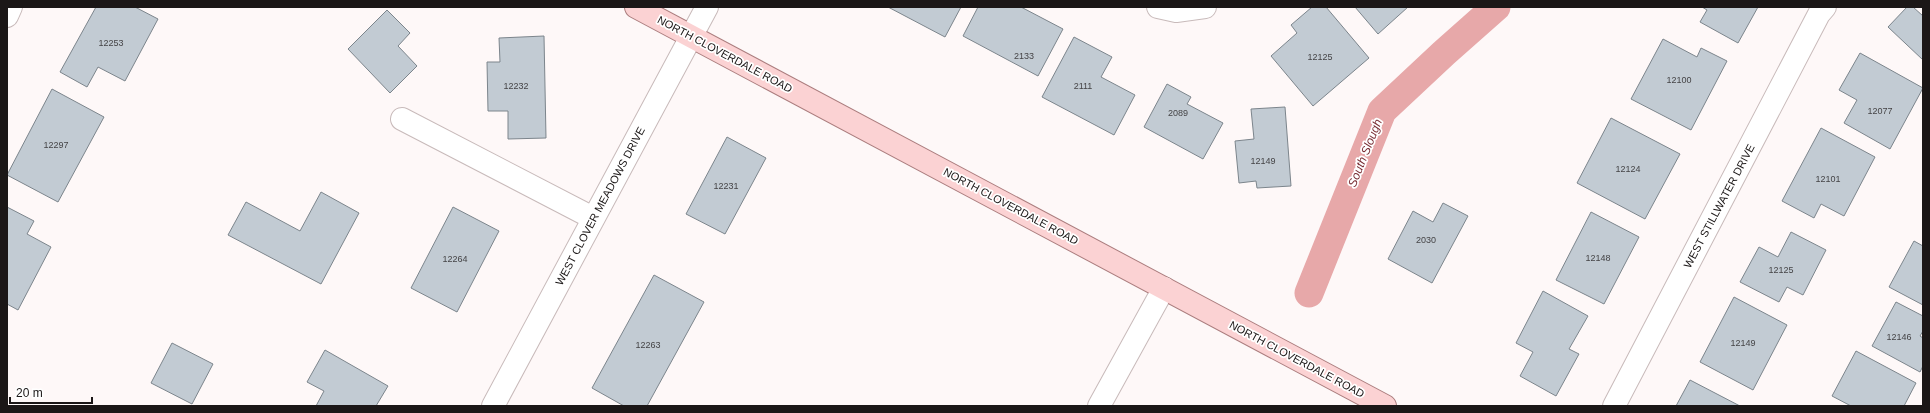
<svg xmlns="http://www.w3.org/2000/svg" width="1930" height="413" viewBox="0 0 1930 413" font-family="Arial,sans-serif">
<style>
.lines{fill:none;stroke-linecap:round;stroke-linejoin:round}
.canal{stroke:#e7a8a9;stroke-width:29}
.building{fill:#c2cbd3;stroke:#7c858c}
.minor-casing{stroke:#c8baba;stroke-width:24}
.major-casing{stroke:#ab7d7e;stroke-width:24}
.minor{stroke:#fff;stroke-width:22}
.major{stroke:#fbd2d3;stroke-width:22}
.labels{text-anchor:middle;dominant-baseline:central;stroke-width:3.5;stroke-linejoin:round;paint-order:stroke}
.number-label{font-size:9px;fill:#454446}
.street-label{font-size:11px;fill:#1b1717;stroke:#fff}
.water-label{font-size:12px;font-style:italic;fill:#792e34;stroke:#fff}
</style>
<rect width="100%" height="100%" fill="#fef8f8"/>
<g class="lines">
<!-- canal -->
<path class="canal" d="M1309 293 1382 111 1444 53 1496 7"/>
</g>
<!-- building -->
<g class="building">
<path d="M96 7H135L158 19 125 81 98 67 87 87 60 72Z"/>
<path d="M888 7H961L945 37Z"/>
<path d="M978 7H1021L1063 29 1038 76 963 36Z"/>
<path d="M1312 7H1326L1369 58 1313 106 1271 56 1297 33 1291 25Z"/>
<path d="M1355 7H1408L1378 34Z"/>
<path d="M1702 7H1758L1738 43 1700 22 1707 10Z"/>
<path d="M1907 7H1913L1923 16V60L1888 27Z"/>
<path d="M387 10 410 33 398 46 417 66 390 93 348 49Z"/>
<path d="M544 36 546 138 508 139V111H488L487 62H500L499 38Z"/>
<path d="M1074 37 1112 57 1101 77 1135 95 1114 135 1042 97Z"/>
<path d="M1663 39 1697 57 1701 48 1727 61 1691 130 1631 99Z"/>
<path d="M1860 53 1923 88 1890 149 1844 123 1857 100 1839 90Z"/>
<path d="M1167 84 1191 97 1187 104 1223 123 1203 159 1144 127Z"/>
<path d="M52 89 104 117 58 202 7 175Z"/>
<path d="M1285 107 1291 186 1257 188 1256 181 1239 183 1235 141 1254 139 1251 109Z"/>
<path d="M1611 118 1680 154 1645 219 1577 183Z"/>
<path d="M1821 128 1875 157 1844 216 1821 204 1814 218 1782 201Z"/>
<path d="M727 137 766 158 725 234 686 214Z"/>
<path d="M321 192 359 213 321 284 228 235 246 202 300 231Z"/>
<path d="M1443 203 1468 216 1432 283 1388 259 1413 211 1433 222Z"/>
<path d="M7 207 34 221 27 234 51 247 18 310 7 304Z"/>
<path d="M453 207 499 231 457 312 411 288Z"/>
<path d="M1591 212 1639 237 1604 304 1556 280Z"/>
<path d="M1791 232 1826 250 1803 295 1787 287 1779 302 1740 282 1759 247 1778 257Z"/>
<path d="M1914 241 1923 246V305L1889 287Z"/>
<path d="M654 275 704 302 647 406H624L592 388Z"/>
<path d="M1543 291 1588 316 1569 349 1579 354 1556 396 1520 376 1533 352 1516 343Z"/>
<path d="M1734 297 1787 325 1753 390 1700 362Z"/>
<path d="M1896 302 1923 316V331L1920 336 1923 338V366L1920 372 1872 346Z"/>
<path d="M172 343 213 364 192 404 151 383Z"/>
<path d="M325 350 388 386 376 406H316L324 391 307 382Z"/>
<path d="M1856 351 1916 383 1904 406H1851L1832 396Z"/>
<path d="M1690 380 1740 406H1676Z"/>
</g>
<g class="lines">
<!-- minor casing -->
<g class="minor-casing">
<g id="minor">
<path d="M1158 7 1176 11 1205 7"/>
<path d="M7 16 11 7"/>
<path d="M402 119 593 218"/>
<path d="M493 406 707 7"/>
<path d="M1099 406 1164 288"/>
<path d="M1614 406 1819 14 1825 7"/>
</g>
</g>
<!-- major casing -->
<g class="major-casing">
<path id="major" d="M636 7 1385 406"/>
</g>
<!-- minor -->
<use href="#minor" class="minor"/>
<!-- major -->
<use href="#major" class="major"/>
</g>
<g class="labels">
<!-- number labels -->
<g class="number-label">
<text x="111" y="43">12253</text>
<text x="1024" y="56">2133</text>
<text x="1320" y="57">12125</text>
<text x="1679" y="80">12100</text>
<text x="516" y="86">12232</text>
<text x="1083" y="86">2111</text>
<text x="1880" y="111">12077</text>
<text x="1178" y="113">2089</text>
<text x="56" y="145">12297</text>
<text x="1263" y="161">12149</text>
<text x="1628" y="169">12124</text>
<text x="1828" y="179">12101</text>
<text x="726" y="186">12231</text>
<text x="1426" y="240">2030</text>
<text x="1598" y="258">12148</text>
<text x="455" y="259">12264</text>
<text x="1781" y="270">12125</text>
<text x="1899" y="337">12146</text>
<text x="1743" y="343">12149</text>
<text x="648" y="345">12263</text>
</g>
<!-- street labels -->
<g class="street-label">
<text transform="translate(725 54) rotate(28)">NORTH CLOVERDALE ROAD</text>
<text transform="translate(600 206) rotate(-62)">WEST CLOVER MEADOWS DRIVE</text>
<text transform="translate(1011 206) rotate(28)">NORTH CLOVERDALE ROAD</text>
<text transform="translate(1719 206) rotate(-62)">WEST STILLWATER DRIVE</text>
<text transform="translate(1297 359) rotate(28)">NORTH CLOVERDALE ROAD</text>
</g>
<!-- water labels -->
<g class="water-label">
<text transform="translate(1365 153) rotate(-68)">South Slough</text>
</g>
</g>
<!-- border -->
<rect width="1930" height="413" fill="none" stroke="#1b1717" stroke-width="16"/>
<!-- scale -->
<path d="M10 397v6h82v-6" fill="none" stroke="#1b1717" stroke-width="2"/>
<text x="16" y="397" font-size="12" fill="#1b1717" stroke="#ffffff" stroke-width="3" paint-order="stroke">20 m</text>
</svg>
